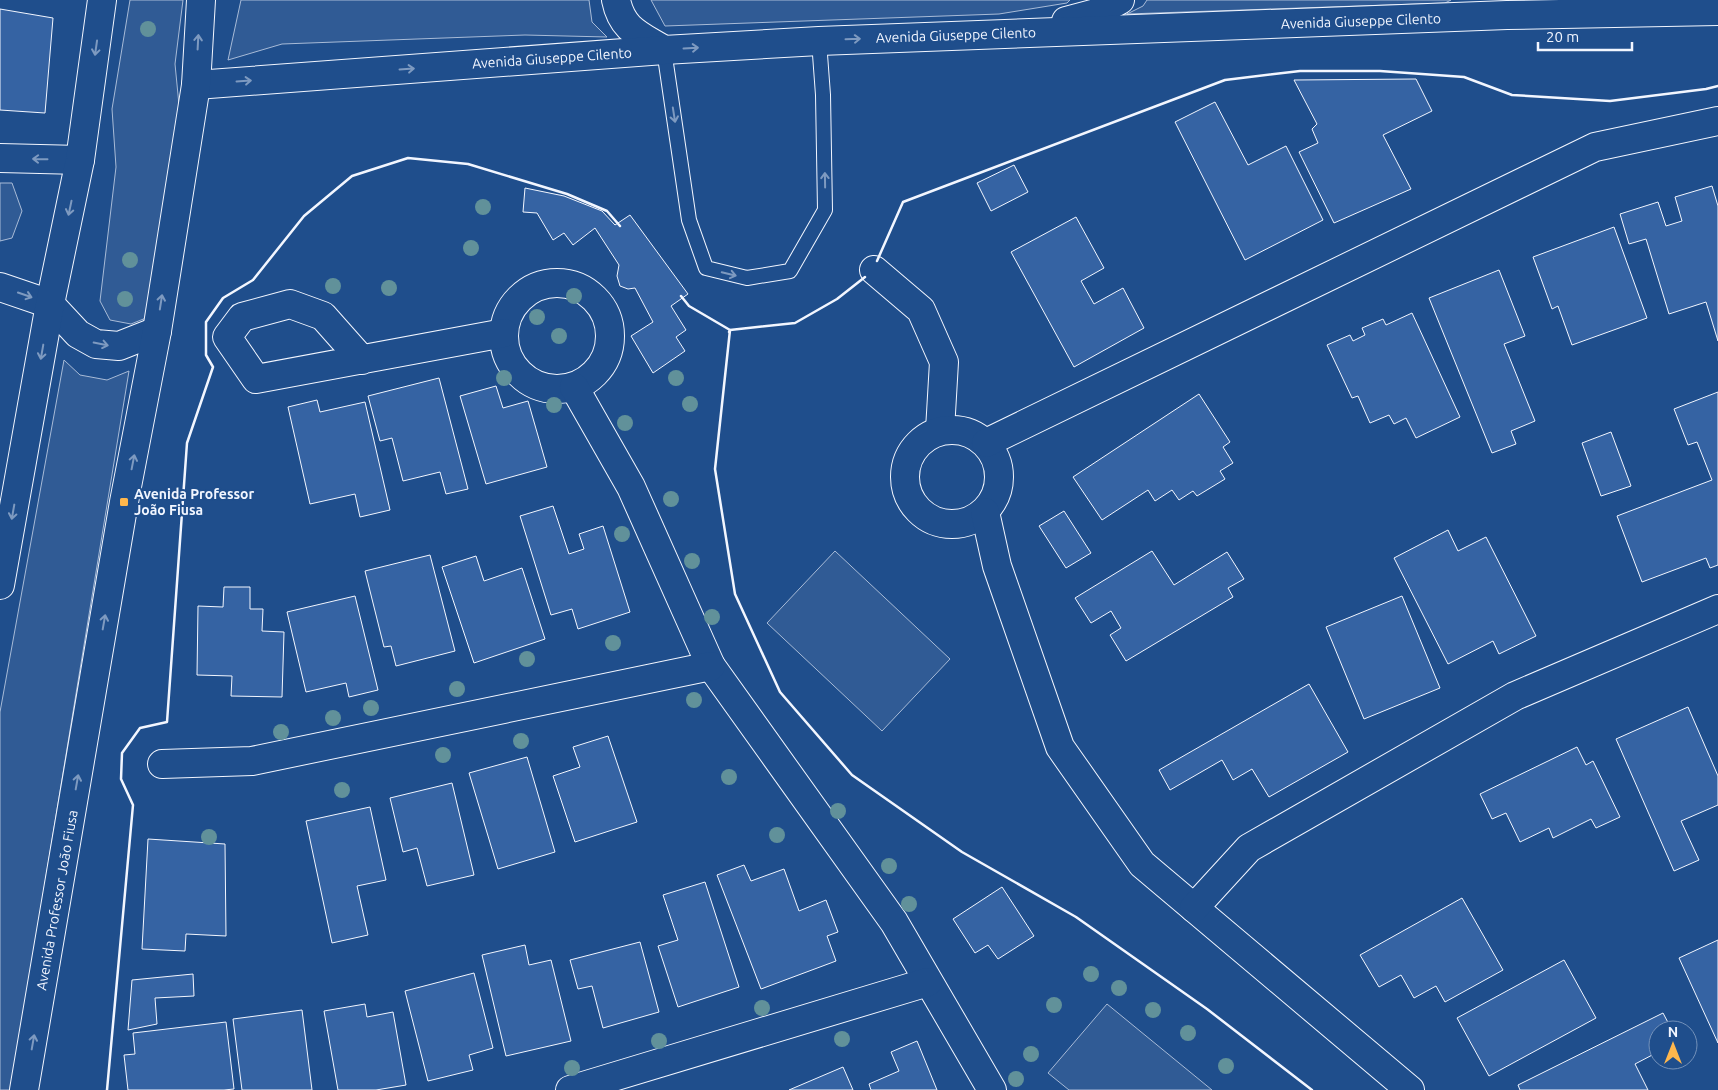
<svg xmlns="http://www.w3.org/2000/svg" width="1718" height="1090" viewBox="0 0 1718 1090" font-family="Ubuntu,sans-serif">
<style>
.built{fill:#305b95;stroke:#a8bbd7}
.building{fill:#3563a3;stroke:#f2f6ff}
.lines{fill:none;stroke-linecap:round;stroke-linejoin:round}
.service-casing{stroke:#f2f6ff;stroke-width:16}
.minor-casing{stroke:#f2f6ff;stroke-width:30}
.tertiary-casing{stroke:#f2f6ff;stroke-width:30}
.secondary-casing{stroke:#f2f6ff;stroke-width:30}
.service{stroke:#1f4e8c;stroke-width:14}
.minor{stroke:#1f4e8c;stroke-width:28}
.tertiary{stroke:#1f4e8c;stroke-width:28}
.secondary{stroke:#1f4e8c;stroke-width:28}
.wall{stroke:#f2f6ff;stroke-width:2.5}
.tree{fill:#61919a}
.oneway{stroke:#7e9ac0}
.poi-dot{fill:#ffb74d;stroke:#1f4e8c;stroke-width:2}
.labels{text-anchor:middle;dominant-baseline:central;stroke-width:4;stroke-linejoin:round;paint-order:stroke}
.street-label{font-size:14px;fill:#f2f6ff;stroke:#1f4e8c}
.poi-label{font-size:14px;font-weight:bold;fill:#f2f6ff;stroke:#1f4e8c;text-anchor:start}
</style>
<rect width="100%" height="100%" fill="#1f4e8c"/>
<!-- built -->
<g class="built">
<path d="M130 0H183L175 64 179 105 146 318 131 324 110 320 100 301 116 167 112 109Z"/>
<path d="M241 0H589L592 22 607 37 525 35 282 44 228 60Z"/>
<path d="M651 0H1070L1067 3 999 14 665 26Z"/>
<path d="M1147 0H1451L1445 3 1127 14 1143 6Z"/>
<path d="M0 183H12L22 211 12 238 0 241Z"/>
<path d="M64 360 80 375 107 380 129 371 11 1090H0V712Z"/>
<path d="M835 551 950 659 882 731 767 623Z"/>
<path d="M1107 1004 1212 1090H1069L1048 1073Z"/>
</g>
<!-- building -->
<g class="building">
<path d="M0 9 53 18 45 113 0 110Z"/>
<path d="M1416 79 1432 111 1383 135 1411 189 1334 223 1299 152 1318 143 1312 129 1317 124 1294 80Z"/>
<path d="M1215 102 1248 165 1286 146 1323 220 1245 260 1175 122Z"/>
<path d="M1014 165 1028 192 991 211 977 183Z"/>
<path d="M1712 186 1718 206V341L1706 302 1669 314 1646 239 1629 244 1620 214 1658 202 1666 226 1682 221 1675 197Z"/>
<path d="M525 188 564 196 602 211 615 225 630 215 688 294 671 306 686 330 676 337 685 351 653 373 631 336 653 322 635 288 628 289 620 286 617 276 619 265 595 228 573 245 564 233 553 240 537 213 523 212Z"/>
<path d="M1076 217 1104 268 1081 281 1094 304 1123 288 1144 328 1074 367 1011 252Z"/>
<path d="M1614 227 1647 318 1572 345 1558 306 1552 309 1533 257Z"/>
<path d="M1499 270 1525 336 1504 344 1535 421 1511 431 1516 444 1492 453 1429 298Z"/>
<path d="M1412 313 1460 417 1416 438 1406 418 1394 424 1389 415 1370 423 1358 396 1352 398 1327 345 1350 335 1353 341 1365 335 1362 328 1383 319 1386 325Z"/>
<path d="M439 378 468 489 446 494 440 472 403 481 392 438 380 441 368 396Z"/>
<path d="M496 386 503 408 528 401 547 467 486 484 460 396Z"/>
<path d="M1718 392V565L1710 568 1706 558 1642 582 1617 516 1712 480 1697 442 1688 445 1674 409Z"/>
<path d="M1199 394 1230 442 1223 447 1233 463 1220 471 1225 479 1197 496 1193 491 1179 500 1172 490 1155 501 1148 490 1102 520 1073 477Z"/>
<path d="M317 400 320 412 365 402 390 510 360 517 355 494 310 504 288 407Z"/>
<path d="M1611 432 1631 486 1601 496 1582 443Z"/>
<path d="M553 506 569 554 584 549 579 534 603 526 630 612 578 629 572 609 551 615 520 516Z"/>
<path d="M1064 511 1091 553 1066 568 1039 526Z"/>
<path d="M1448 530 1458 551 1486 537 1536 636 1499 654 1493 641 1448 664 1394 558Z"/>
<path d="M1152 551 1174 585 1227 552 1244 579 1228 588 1233 597 1126 661 1110 635 1121 628 1111 611 1091 623 1075 598Z"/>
<path d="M430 555 455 651 396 666 391 646 384 647 365 571Z"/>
<path d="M476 556 484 581 522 568 545 639 474 663 442 567Z"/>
<path d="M224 587H250V609H263L262 631 284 632 282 697 231 696 232 676 197 675 198 606 223 607Z"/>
<path d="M355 596 378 690 349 697 346 683 306 692 287 612Z"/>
<path d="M1402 596 1440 688 1364 719 1326 627Z"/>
<path d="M1309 684 1348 752 1269 797 1252 769 1233 780 1222 760 1170 790 1159 770Z"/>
<path d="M1688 707 1718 776V805L1681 821 1699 860 1674 871 1616 739Z"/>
<path d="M608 736 637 822 575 842 553 776 580 767 573 747Z"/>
<path d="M1577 747 1586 765 1593 761 1620 817 1596 828 1591 819 1553 838 1549 828 1520 842 1506 813 1492 819 1480 794Z"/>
<path d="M527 757 555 852 498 869 469 773Z"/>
<path d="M452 783 474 875 427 886 417 848 403 852 390 798Z"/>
<path d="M370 807 386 880 357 886 368 935 332 943 306 821Z"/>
<path d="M148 839 225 844 226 936 186 934 185 951 142 949Z"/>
<path d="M744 865 751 881 784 869 799 911 826 900 838 932 827 936 836 961 761 989 717 875Z"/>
<path d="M705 882 739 987 678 1007 658 946 678 940 663 895Z"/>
<path d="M1002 887 1034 936 998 959 988 945 975 953 953 919Z"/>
<path d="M1462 898 1503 970 1445 1002 1436 986 1414 998 1401 975 1379 987 1360 955Z"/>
<path d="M1718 940V1043L1679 958Z"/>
<path d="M640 942 659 1012 603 1028 592 986 578 989 570 960Z"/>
<path d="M525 945 529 965 551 960 571 1041 506 1056 482 955Z"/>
<path d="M1564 960 1596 1018 1489 1076 1457 1018Z"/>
<path d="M474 973 493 1048 469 1055 473 1070 428 1081 405 991Z"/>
<path d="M193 974 194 996 155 998 157 1024 128 1030 132 980Z"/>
<path d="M365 1004 367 1017 393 1012 406 1085 376 1090H338L324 1011Z"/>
<path d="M302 1010 312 1090H242L233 1019Z"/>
<path d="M1663 1013 1672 1030H1658V1052L1635 1064 1648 1090H1520L1518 1085Z"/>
<path d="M226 1022 234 1089 224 1090H128L124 1055 135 1054 133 1033Z"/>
<path d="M917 1041 937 1090H871L869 1084 899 1071 891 1052Z"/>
<path d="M843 1067 853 1090H789Z"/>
</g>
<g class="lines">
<!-- service casing -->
<g class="service-casing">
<path id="service" d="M664 50 689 220 706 268 747 278 790 271 825 210 823 95 819 41"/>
</g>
<!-- minor casing -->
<g class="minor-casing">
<g id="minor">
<path d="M874 270 921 310 944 362 940 430"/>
<circle cx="557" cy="336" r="53"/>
<path d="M362 360 323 316 290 304 242 317 227 337 256 379 504 333"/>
<path d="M574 387 631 487 711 666 894 922 992 1090"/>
<circle cx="952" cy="477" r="47"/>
<path d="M986 443 1595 147 1718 121"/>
<path d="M985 512 997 566 1060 747 1142 864 1410 1090"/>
<path d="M162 764 252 761 711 666"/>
<path d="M1194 908 1249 848 1515 696 1718 609"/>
<path d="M570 1090 928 982"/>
</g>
</g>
<!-- tertiary casing -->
<g class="tertiary-casing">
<g id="tertiary">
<path d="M616 0C622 30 640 35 664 50"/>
<path d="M1066 21 1096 13 1120 0"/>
<path d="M196 85 664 50 819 41 1507 15 1718 11"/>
</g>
</g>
<!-- secondary casing -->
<g class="secondary-casing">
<g id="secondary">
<path d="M0 158 80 160"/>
<path d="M0 287 50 304 78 334 96 344 119 346 157 331"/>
<path d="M0 585 50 304 80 160 102 0"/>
<path d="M24 1090 124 502 157 331 196 85 201 0"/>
</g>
</g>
<!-- service -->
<use href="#service" class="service"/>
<!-- minor -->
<use href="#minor" class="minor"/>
<!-- tertiary -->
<use href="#tertiary" class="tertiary"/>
<!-- secondary -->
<use href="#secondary" class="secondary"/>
<!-- wall -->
<g class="wall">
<path d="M877 261 903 202 1225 80 1300 71H1380L1464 77 1512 95 1610 101 1706 89 1718 86"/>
<path d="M681 296 689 306 730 330 715 469 735 594 780 692 852 775 962 852 1076 917 1207 1009 1312 1090"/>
<path d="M729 332 730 330 795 323 837 299 865 277"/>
<path d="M107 1090 133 805 121 779 122 753 140 728 167 722 187 443 213 367 206 355V322L223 298 253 280 304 216 352 176 408 158 468 164 567 194 607 211 620 226"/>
</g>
</g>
<!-- trees -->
<g class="tree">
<circle cx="148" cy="29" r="8"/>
<circle cx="483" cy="207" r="8"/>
<circle cx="471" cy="248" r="8"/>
<circle cx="130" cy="260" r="8"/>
<circle cx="333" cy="286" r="8"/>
<circle cx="389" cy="288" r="8"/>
<circle cx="574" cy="296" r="8"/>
<circle cx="125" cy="299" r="8"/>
<circle cx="537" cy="317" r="8"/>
<circle cx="559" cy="336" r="8"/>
<circle cx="504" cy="378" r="8"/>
<circle cx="676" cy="378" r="8"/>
<circle cx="690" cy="404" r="8"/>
<circle cx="554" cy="405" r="8"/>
<circle cx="625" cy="423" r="8"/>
<circle cx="671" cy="499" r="8"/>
<circle cx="622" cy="534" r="8"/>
<circle cx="692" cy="561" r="8"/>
<circle cx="712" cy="617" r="8"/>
<circle cx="613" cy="643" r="8"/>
<circle cx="527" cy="659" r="8"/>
<circle cx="457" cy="689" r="8"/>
<circle cx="694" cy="700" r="8"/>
<circle cx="371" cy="708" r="8"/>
<circle cx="333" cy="718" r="8"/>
<circle cx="281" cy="732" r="8"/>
<circle cx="521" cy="741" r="8"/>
<circle cx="443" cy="755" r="8"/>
<circle cx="729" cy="777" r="8"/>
<circle cx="342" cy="790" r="8"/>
<circle cx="838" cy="811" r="8"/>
<circle cx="777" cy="835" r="8"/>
<circle cx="209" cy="837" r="8"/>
<circle cx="889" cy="866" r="8"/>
<circle cx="909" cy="904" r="8"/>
<circle cx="1091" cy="974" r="8"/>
<circle cx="1119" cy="988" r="8"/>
<circle cx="1054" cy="1005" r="8"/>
<circle cx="762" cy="1008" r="8"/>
<circle cx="1153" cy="1010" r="8"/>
<circle cx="1188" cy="1033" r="8"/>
<circle cx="842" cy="1039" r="8"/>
<circle cx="659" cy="1041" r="8"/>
<circle cx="1031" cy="1054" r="8"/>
<circle cx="1226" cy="1066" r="8"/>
<circle cx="572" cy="1068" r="8"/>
<circle cx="1016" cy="1079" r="8"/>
</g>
<!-- one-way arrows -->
<defs><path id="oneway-shaft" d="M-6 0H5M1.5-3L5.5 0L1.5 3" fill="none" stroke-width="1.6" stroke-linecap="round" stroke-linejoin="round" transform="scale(1.25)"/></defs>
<g class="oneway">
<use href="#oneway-shaft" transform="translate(853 39) rotate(-2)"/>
<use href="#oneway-shaft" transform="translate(198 42) rotate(-87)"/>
<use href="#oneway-shaft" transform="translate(96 48) rotate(98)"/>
<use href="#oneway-shaft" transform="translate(691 48) rotate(-3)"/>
<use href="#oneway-shaft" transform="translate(407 69) rotate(-4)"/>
<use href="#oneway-shaft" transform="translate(244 81) rotate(-4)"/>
<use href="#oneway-shaft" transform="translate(674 115) rotate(81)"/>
<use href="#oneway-shaft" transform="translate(40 159) rotate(-179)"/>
<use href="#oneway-shaft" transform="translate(825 180) rotate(-91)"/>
<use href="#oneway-shaft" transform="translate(70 208) rotate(102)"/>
<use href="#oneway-shaft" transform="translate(729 274) rotate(14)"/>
<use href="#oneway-shaft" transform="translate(25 295) rotate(19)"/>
<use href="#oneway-shaft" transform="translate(161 302) rotate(-81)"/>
<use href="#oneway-shaft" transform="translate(101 344) rotate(11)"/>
<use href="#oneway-shaft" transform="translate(42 352) rotate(100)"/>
<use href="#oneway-shaft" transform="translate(133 462) rotate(-79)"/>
<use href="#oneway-shaft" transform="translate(13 512) rotate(100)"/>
<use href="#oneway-shaft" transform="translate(104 622) rotate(-80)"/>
<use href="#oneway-shaft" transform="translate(77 782) rotate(-80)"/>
<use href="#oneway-shaft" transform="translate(33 1042) rotate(-80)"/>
</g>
<!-- markers -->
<rect class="poi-dot" x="119" y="497" width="10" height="10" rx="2.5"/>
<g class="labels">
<!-- street labels -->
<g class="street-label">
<text transform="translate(1361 21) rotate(-2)">Avenida Giuseppe Cilento</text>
<text transform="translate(956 35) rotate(-2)">Avenida Giuseppe Cilento</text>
<text transform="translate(552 58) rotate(-4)">Avenida Giuseppe Cilento</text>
<text transform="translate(57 900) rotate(-80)">Avenida Professor João Fiusa</text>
</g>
<!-- poi labels -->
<g class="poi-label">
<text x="134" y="494">Avenida Professor<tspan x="134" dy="16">João Fiusa</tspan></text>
</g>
</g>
<!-- north arrow -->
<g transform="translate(1673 1045)"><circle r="24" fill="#1f4e8c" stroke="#7391ba"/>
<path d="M0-4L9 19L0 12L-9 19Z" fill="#ffb74d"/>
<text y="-8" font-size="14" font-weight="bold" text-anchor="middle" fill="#f2f6ff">N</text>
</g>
<!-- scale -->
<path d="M1538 42v8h94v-8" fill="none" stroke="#f2f6ff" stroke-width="2.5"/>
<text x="1546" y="42" font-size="15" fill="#f2f6ff" stroke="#1f4e8c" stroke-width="4" paint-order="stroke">20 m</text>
</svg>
